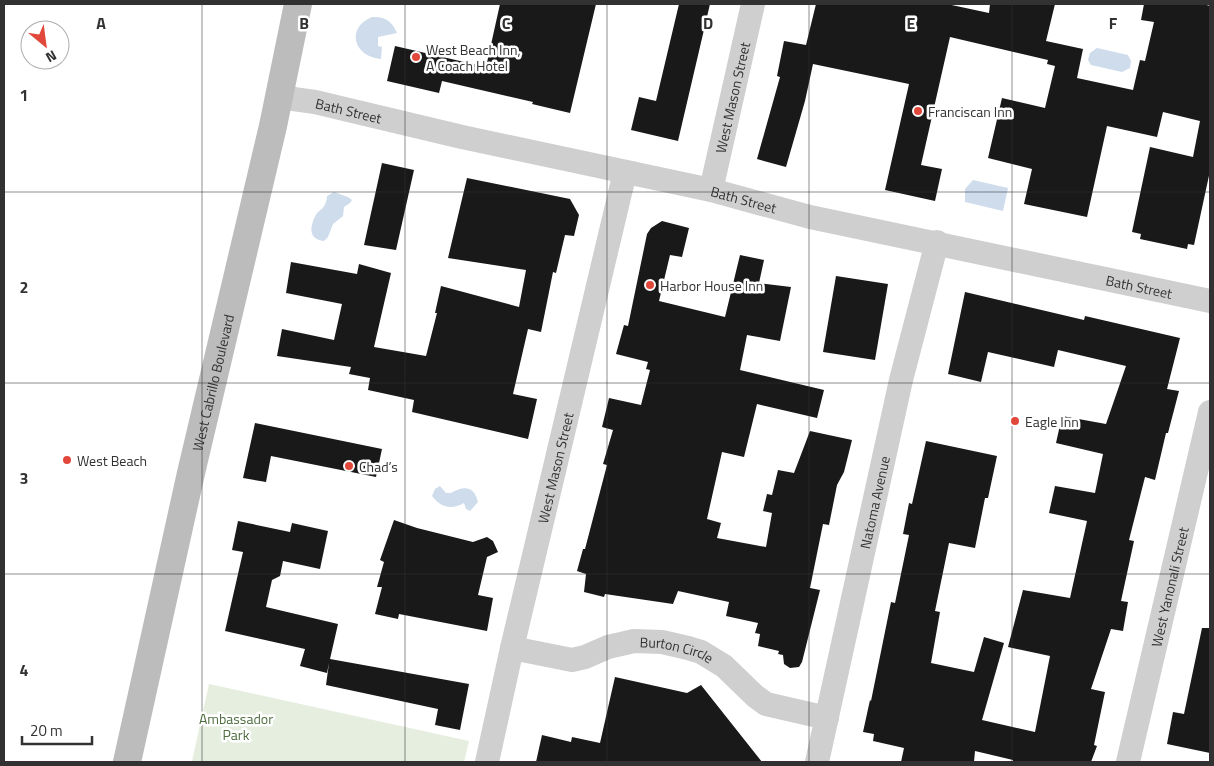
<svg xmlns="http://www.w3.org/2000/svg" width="1214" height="766" viewBox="0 0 1214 766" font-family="'Titillium Web',sans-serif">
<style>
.green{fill:#e6eee0}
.water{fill:#cedcec}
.building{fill:#191919}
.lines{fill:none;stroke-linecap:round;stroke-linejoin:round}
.minor{stroke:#cfcfcf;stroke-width:24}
.secondary{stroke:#bcbcbc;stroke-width:28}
.grid{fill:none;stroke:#323232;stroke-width:1;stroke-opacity:0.55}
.poi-dot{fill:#e1483b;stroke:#fff;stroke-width:2}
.labels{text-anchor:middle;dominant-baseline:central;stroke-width:5;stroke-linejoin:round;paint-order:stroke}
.poi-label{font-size:14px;fill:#323232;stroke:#fff;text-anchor:start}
.street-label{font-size:14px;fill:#323232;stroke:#fff}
.park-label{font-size:14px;fill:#4e6d3f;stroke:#fff}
.grid-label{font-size:16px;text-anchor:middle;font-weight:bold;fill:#323232;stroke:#fff;stroke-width:5;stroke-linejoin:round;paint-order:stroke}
</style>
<rect width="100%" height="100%" fill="#fff"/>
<!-- green -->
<path class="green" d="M209 684 469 741 464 762H199L192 761Z"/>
<!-- water -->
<g class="water">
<path d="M372 17C385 16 392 21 397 33L378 37V46L382 47 381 59C354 57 345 28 372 17Z"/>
<path d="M1097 48 1128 55 1131 61 1130 68 1122 72 1091 65 1088 60 1090 53Z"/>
<path d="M973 180 1008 188 1003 211 965 202V189Z"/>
<path d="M334 192 348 197 352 200 350 203 344 207 343 216 333 224 328 237 324 241C307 239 310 225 317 213 320 210 324 208 325 204 326 203 327 199 327 196Z"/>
<path d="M440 486 446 493H451C463 486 474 485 478 502L470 511 466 509 464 503C452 510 441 508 432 496L435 489Z"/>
</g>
<!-- building -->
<g class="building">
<path d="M500 4H596L570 113 532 104 533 102 442 81 439 93 387 81 395 46 486 67Z"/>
<path d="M679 4H710L678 141 631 130 639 97 656 101Z"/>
<path d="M816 4H947L989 13 990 4H1055L1046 41 1083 49 1077 78 1133 90 1140 60 1145 61 1154 22 1141 20 1144 4H1203L1210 6V171L1194 245 1188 244 1187 249 1140 239 1141 234 1132 232 1150 147 1193 157 1200 121 1163 112 1157 137 1107 126 1087 217 1024 204 1032 169 988 158 1002 98 1045 108 1055 66 1047 64 1048 60 950 37 921 165 942 169 935 201 885 190 909 84 813 64 805 101 786 167 757 159 780 77 777 76 784 41 806 45Z"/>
<path d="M382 163 414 170 396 250 364 245Z"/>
<path d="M467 178 570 199 579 215 574 236 565 235 556 273 553 272 541 332 528 329 513 394 537 399 528 439 412 412 414 400 368 390 370 378 349 374 351 367 277 356 282 329 334 340 342 304 286 293 291 262 357 274 359 264 391 273 374 347 426 356 437 313H435L441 286 519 307 526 270 448 258Z"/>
<path d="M662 221 689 228 682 257 670 255 659 301 725 317 740 255 764 260 759 283 791 287 780 341 747 335 740 370 824 390 817 418 757 404 744 457 722 452 707 519 721 523 717 538 766 547 772 513 763 511 767 494 772 495 778 470 794 473 810 431 852 440 844 472 837 485 829 525 823 524 810 588 820 590 802 662 799 667 790 668 784 664 783 655 778 654 779 651 758 646 760 634 755 633 758 623 726 616 729 602 678 591 673 604 605 594 604 597 584 592 586 574 577 571 583 549H585L607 465 603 464 613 430 602 427 609 398 641 405 650 370 646 369 648 362 616 354 624 325 628 326 647 234 651 228Z"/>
<path d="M836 276 888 284 875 360 823 352Z"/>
<path d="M965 292 1084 320 1085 316 1180 338 1167 389 1179 391 1168 433H1166L1155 480 1145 477 1129 540 1134 541 1121 601 1128 602 1123 631 1111 629 1091 689 1105 692 1094 745 1097 746 1091 762H1013V760L975 751 974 762H901L904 748 873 741 874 734 863 732 870 700 871 701 891 602 895 603 909 535 903 534 909 503 912 504 926 441 997 456 988 498H985L975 548 949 543 935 611 940 612 931 663 974 672 984 637 1004 643 982 720 1035 732 1050 656 1008 647 1023 590 1070 598 1087 521 1049 513 1055 486 1095 493 1103 454 1056 443 1062 416 1106 424 1126 366 1058 350 1054 367 988 352 981 382 948 374Z"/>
<path d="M255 423 382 449 376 477 271 456 266 482 243 478Z"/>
<path d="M394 520 417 528 473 542 487 537 493 541 498 552 487 557 478 595 493 598 487 631 399 614 398 619 375 614 382 587H377L384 562 380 560Z"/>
<path d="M238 521 290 532 292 523 328 531 320 569 283 561 280 576 272 580 266 607 338 624 330 659 469 684 460 730 435 725 438 709 326 685 329 663 327 673 300 666 305 649 225 631 243 552 232 550Z"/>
<path d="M1202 628H1210V753L1167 744 1173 712 1184 714Z"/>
<path d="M615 677 687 693 701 685 762 762H536L542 735 571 742 572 737 600 743Z"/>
</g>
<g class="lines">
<!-- minor -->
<g class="minor">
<path id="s1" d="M279 97 315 102 462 137 711 190 810 217 1210 301"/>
<path id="s2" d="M711 190 753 4"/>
<path id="s3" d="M512 648 572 660 585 657 608 647 634 641 662 642 688 648 701 652 724 666 755 696 766 704 827 718"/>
<path id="s4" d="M487 762 512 648 625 172"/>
<path id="s5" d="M817 762 901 380 937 242"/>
<path id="s6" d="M1128 762 1210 412"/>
</g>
<!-- secondary -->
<path class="secondary" id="s7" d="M127 762 191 473 273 126 298 4"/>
</g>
<!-- grid -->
<path class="grid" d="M202 4V762M405 4V762M607 4V762M809 4V762M1012 4V762M4 192H1210M4 383H1210M4 574H1210"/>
<!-- markers -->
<g class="poi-dot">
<circle cx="416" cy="57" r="5"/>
<circle cx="918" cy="111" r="5"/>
<circle cx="650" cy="285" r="5"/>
<circle cx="1015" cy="421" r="5"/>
<circle cx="67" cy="460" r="5"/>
<circle cx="349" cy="466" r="5"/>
</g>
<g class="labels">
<!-- poi labels -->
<g class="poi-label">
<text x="426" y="49">West Beach Inn,<tspan x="426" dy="16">A Coach Hotel</tspan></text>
<text x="928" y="111">Franciscan Inn</text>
<text x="660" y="285">Harbor House Inn</text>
<text x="1025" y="421">Eagle Inn</text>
<text x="77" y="460">West Beach</text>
<text x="359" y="466">Chad’s</text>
</g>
<!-- street labels -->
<g class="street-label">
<text stroke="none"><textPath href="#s2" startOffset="95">West Mason Street</textPath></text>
<text stroke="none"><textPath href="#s1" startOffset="71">Bath Street</textPath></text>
<text stroke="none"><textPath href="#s1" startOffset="476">Bath Street</textPath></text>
<text stroke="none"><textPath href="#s1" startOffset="881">Bath Street</textPath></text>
<text stroke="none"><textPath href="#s7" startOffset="389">West Cabrillo Boulevard</textPath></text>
<text stroke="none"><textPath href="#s4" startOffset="302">West Mason Street</textPath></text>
<text stroke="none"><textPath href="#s5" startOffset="266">Natoma Avenue</textPath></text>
<text stroke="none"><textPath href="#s6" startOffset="180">West Yanonali Street</textPath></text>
<text stroke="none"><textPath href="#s3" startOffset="170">Burton Circle</textPath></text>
</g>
<!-- park labels -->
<g class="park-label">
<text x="236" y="718">Ambassador<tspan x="236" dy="16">Park</tspan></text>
</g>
</g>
<g class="grid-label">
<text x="101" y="29">A</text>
<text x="304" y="29">B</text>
<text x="506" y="29">C</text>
<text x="708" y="29">D</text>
<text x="911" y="29">E</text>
<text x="1113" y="29">F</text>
<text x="24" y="101">1</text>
<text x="24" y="293">2</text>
<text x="24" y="484">3</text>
<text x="24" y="676">4</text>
</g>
<!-- border -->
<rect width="1214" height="766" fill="none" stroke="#323232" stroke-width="10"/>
<!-- north arrow -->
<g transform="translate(45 45) rotate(151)"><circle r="24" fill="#ffffff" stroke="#adadad"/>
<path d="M0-4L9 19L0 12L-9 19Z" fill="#e1483b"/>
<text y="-8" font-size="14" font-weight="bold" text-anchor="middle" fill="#323232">N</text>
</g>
<!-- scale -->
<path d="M22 736v8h70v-8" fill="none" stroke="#323232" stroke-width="2.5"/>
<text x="30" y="736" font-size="15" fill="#323232" stroke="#ffffff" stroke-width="4" paint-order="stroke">20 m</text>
</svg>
